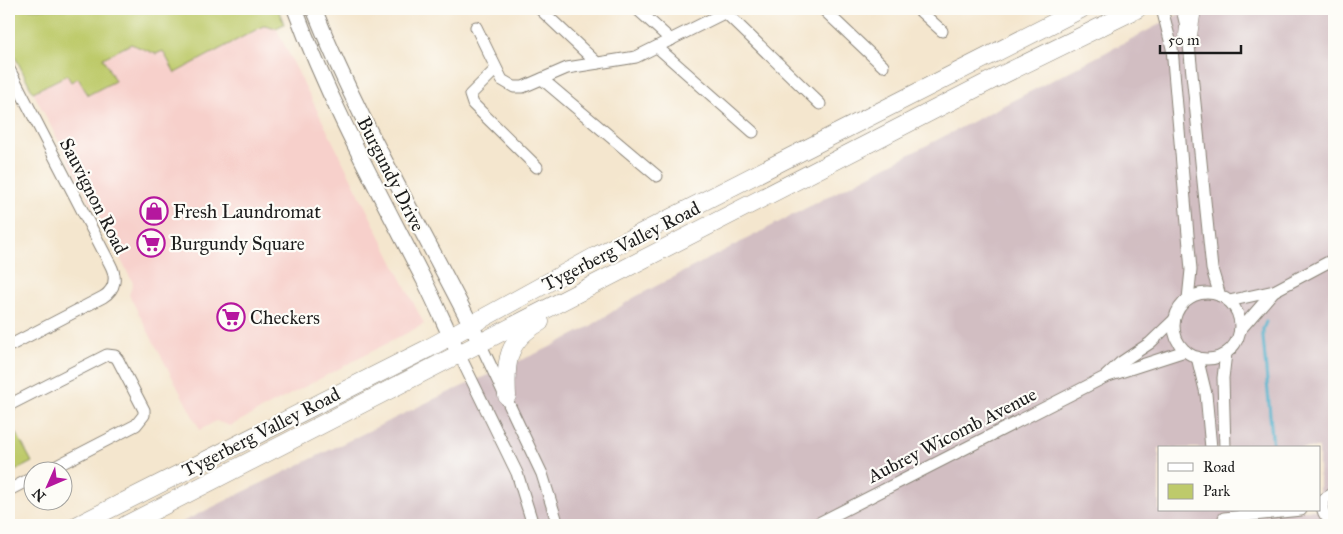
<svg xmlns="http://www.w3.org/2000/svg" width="1343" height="534" viewBox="0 0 1343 534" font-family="'IM FELL Great Primer',serif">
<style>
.built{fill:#f7d0cb}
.industrial{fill:#d2bec2;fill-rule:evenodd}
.green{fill:#beca6b;stroke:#6d7344}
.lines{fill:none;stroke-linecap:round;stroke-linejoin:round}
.stream{stroke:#4db1cc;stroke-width:3}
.street-casing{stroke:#888175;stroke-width:13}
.secondary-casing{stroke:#888175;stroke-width:17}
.primary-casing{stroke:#888175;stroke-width:19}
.street{stroke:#fff;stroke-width:11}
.secondary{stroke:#fff;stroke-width:15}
.primary{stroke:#fff;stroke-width:18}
.labels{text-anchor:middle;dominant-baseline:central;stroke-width:4.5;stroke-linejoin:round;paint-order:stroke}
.street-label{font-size:19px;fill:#1c1c1c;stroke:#fdfcf7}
.poi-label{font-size:19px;fill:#1c1c1c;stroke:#fdfcf7;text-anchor:start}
</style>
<rect width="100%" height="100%" fill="#fdfcf7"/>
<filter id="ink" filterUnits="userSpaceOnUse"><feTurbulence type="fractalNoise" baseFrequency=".02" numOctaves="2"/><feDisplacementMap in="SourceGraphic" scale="10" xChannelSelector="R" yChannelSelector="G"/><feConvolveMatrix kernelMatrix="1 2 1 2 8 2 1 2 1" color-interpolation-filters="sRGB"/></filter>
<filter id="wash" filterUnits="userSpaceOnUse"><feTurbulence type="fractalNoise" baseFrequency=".0096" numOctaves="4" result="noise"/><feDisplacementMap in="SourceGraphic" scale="20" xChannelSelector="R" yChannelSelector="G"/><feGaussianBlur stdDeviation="1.12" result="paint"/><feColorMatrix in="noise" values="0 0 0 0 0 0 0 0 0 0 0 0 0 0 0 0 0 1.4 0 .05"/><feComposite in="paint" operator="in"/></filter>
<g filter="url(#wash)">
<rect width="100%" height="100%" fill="#f4e6ce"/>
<!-- built -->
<path class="built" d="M265 25 276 28 424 324 230 426 216 421 200 430 129 295 133 283 33 92 67 75 78 78 87 95 103 59 131 44 156 54 163 51 175 73Z"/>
<!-- industrial -->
<path class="industrial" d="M1189 9H1334V525H176L432 400 546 349 589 327 635 297ZM1159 448H1319V510H1159Z"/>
<!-- green -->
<g class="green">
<path d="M9 9H278L284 24 276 28 265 25 175 73 163 51 156 54 131 44 103 58 115 81 88 95 78 78 71 82 67 75 33 92 9 45Z"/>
<path d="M10 421 32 462 9 474V422Z"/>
</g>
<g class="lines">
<!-- stream -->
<path class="stream" d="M1266 322 1263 329V337L1273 448"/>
</g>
</g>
<g filter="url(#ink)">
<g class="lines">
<!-- street casing -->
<g class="street-casing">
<g id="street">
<path d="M540 9 597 63"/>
<path d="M637 9 671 40"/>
<path d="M823 9 883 66"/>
<path d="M918 9 942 31"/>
<path d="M1162 9 1172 48 1191 270 1188 299"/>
<path d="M1182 9 1188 35 1212 269 1220 296"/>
<path d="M725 12 820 104"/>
<path d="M476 27 502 80 514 87H523L567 68 636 57 732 9"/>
<path d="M657 47 753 132"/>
<path d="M9 69 110 264C117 277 116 289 103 297L9 346"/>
<path d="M496 69 470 95 473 104 537 167"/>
<path d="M542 79 657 176"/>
<circle cx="1207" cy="326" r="33"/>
<path d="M1229 301 1274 291 1334 259"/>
<path d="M1240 330 1274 291"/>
<path d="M480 343 542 474 558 525"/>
<path d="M459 354 517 473 533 525"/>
<path d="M1197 357 1206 394 1211 448"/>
<path d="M1106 376 1120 363 1150 343 1174 320"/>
<path d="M9 405 107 355 115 356 118 360 144 410V415L136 425 45 472"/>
<path d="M1225 448 1223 378 1226 353"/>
<path d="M9 490 32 478"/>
<path d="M1334 493 1324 499C1320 509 1324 518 1334 521"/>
<path d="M1224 518 1301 510"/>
<path d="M815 525 1105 377 1185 351"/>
</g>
</g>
<!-- secondary casing -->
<g class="secondary-casing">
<g id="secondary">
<path d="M295 9C330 104 379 192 425 282 437 306 447 330 459 354"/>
<path d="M314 9C360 125 425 232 480 343"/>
</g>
</g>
<!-- primary casing -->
<g class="primary-casing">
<g id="primary">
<path d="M1188 35 1192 9"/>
<path d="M507 396C505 361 507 340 540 322"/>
<path d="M78 525 427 349 596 256 1081 9"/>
<path d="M126 525 992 80 1137 9"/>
</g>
</g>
<!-- street -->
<use href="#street" class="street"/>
<!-- secondary -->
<use href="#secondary" class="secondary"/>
<!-- primary -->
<use href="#primary" class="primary"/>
</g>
</g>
<!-- icons -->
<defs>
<g id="shop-ring" transform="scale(1.4375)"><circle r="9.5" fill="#fdfcf7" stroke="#b5179e" stroke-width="1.5"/><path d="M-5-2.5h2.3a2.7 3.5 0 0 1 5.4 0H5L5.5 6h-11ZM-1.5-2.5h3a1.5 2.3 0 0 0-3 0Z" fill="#b5179e"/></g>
<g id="supermarket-ring" transform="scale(1.4375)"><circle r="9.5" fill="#fdfcf7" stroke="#b5179e" stroke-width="1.5"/><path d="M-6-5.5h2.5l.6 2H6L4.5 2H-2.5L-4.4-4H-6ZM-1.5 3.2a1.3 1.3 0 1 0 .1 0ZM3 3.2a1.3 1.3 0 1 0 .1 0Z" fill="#b5179e"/></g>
</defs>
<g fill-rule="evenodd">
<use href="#shop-ring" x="154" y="211"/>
<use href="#supermarket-ring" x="151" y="243"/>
<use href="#supermarket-ring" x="231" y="317"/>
</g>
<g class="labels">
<!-- street labels -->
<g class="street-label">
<text transform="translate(391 174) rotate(63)">Burgundy Drive</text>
<text transform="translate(94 196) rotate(63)">Sauvignon Road</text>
<text transform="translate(621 246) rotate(-27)">Tygerberg Valley Road</text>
<text transform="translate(261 432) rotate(-27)">Tygerberg Valley Road</text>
<text transform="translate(952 435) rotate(-27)">Aubrey Wicomb Avenue</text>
</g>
<!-- poi labels -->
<g class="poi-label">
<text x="173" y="211">Fresh Laundromat</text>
<text x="170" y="243">Burgundy Square</text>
<text x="250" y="317">Checkers</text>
</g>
</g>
<!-- margin -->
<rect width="1343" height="534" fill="none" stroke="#fdfcf7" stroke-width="30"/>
<!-- legend -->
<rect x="1158" y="446" width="162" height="65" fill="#fdfcf7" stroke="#a3a29f"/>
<rect x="1168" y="463" width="25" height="8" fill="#ffffff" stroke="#a3a29f"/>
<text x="1203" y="472" font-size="15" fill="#1c1c1c">Road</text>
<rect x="1168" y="484" width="25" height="15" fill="#beca6b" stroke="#a3a29f"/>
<text x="1203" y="496" font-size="15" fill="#1c1c1c">Park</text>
<!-- north arrow -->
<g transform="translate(48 486) rotate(225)"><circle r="24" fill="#fdfcf7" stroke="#a3a29f"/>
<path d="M0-4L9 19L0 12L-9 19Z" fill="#b5179e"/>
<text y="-8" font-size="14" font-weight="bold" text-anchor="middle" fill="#1c1c1c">N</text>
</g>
<!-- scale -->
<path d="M1160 45v8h81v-8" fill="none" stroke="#1c1c1c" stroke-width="2.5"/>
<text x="1168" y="45" font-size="15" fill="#1c1c1c" stroke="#fdfcf7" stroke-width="4" paint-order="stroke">50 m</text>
</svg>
